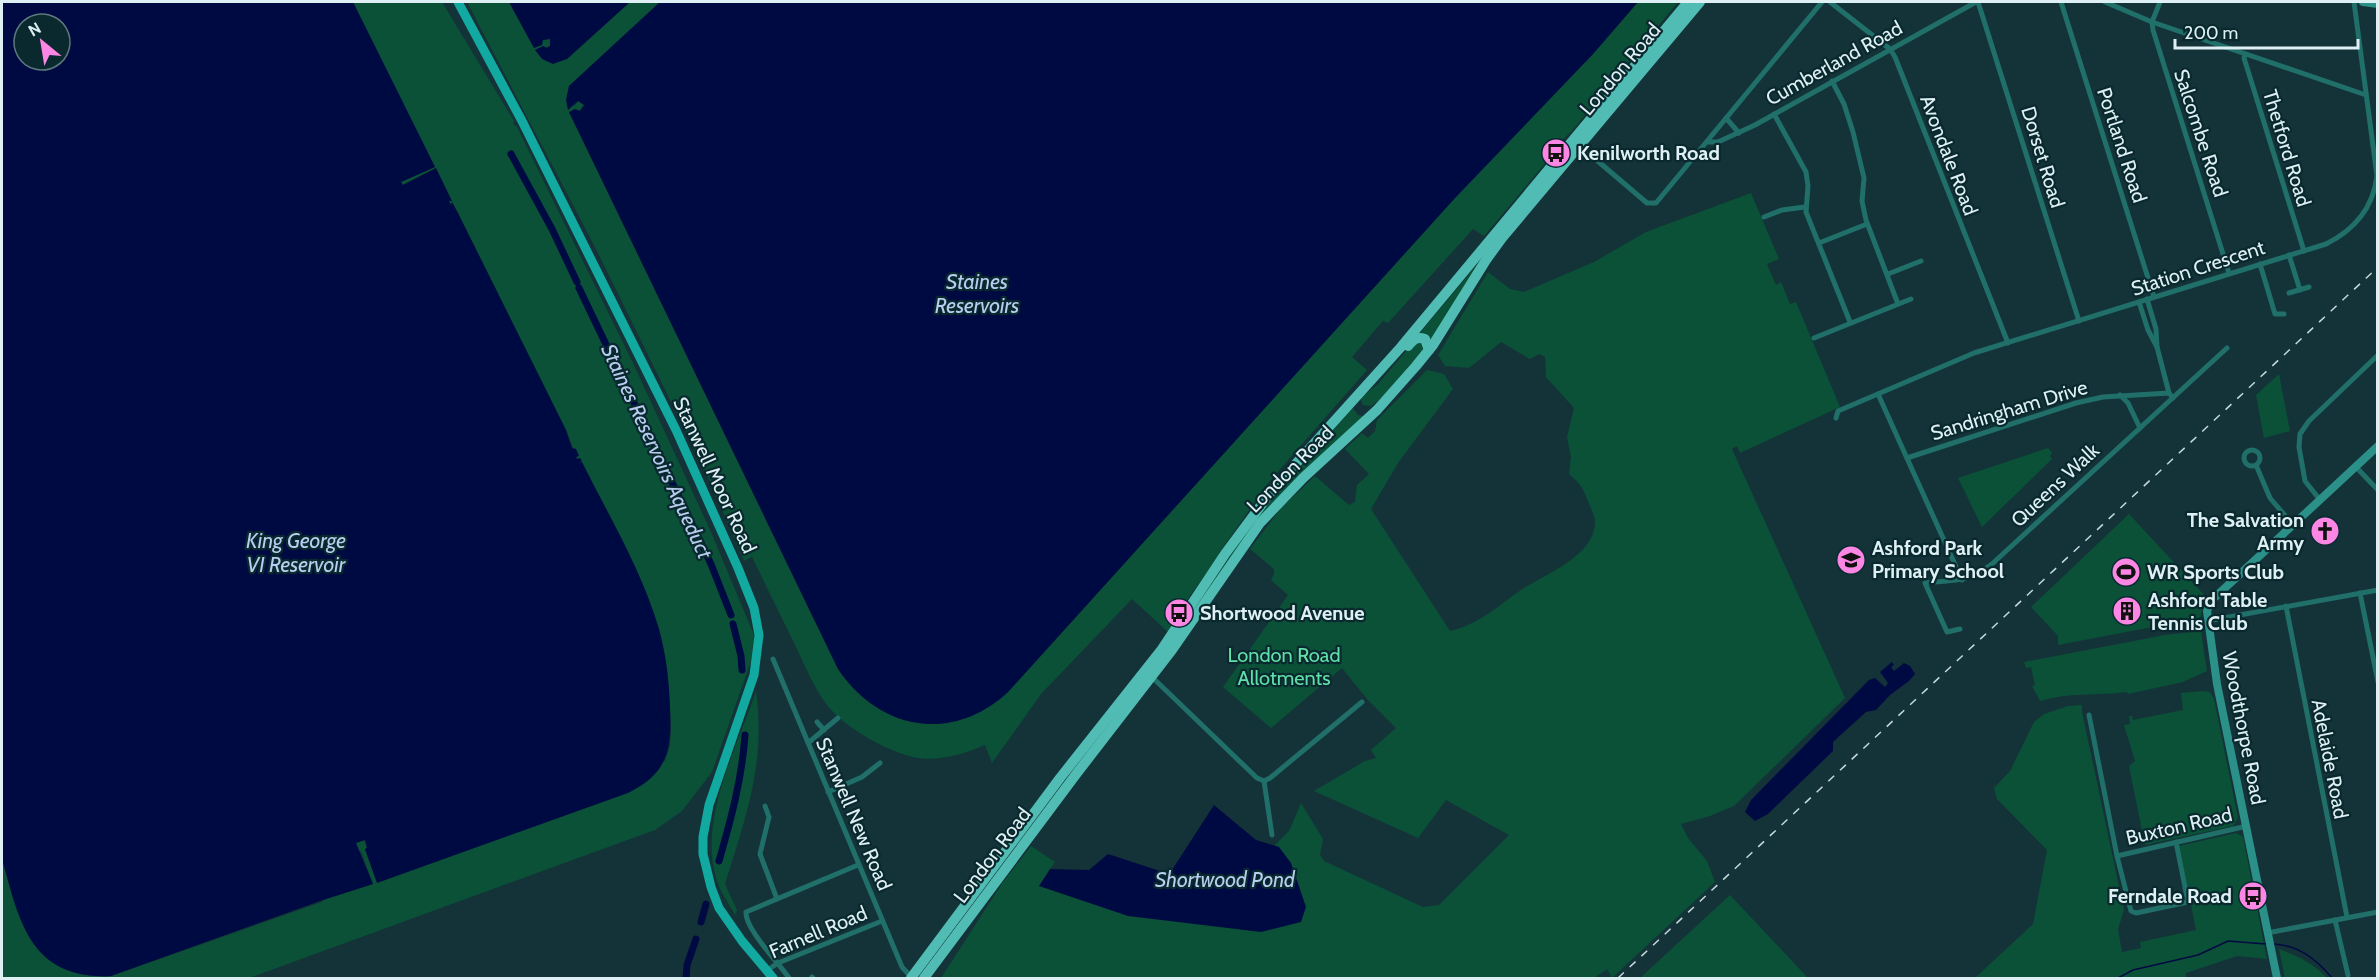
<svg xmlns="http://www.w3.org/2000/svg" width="2379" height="980" viewBox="0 0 2379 980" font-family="Cabin,sans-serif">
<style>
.green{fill:#0a5137}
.water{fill:#000a42;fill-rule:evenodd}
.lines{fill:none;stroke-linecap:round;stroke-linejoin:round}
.stream{stroke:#000a42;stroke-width:1.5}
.canal{stroke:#000a42;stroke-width:7}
.street{stroke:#206f69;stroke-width:5}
.secondary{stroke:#2b9087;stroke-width:8}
.primary{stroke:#12aaa0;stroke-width:9}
.highway{stroke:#50bcb3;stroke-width:10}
.rail{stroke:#c6dadd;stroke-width:1.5;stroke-dasharray:8 8;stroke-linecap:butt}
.labels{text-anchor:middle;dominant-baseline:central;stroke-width:4.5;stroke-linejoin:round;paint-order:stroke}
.street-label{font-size:20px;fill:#def0f3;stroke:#09292f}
.poi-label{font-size:20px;font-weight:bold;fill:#def0f3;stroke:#09292f;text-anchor:start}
.park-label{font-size:20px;fill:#61dfa8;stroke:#09292f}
.water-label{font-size:21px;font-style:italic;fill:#b8cdf0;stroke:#09292f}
</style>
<rect width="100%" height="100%" fill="#143339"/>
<!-- green -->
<g class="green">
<path d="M353 2H442L514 121 513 124 517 127 632 361 711 532 754 635 751 661 712 772 682 811 655 830 249 978H2V859C19 918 30 980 111 976L322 902 323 900 373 884 361 851H359L356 843 364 840 367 848 365 850 377 882 665 761 670 746 671 729 667 669 659 629 644 587 578 460 566 430 452 202 451 205 448 200 436 168 402 185 401 182 435 167Z"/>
<path d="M467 2H509L534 48 541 44 542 40 550 39V46L536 50 567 59 630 2H660L569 86 574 106 579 101 584 105 579 111 569 112 838 669C879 730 952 744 1008 692L1455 198 1593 54 1638 2H1678L1572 131 1555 147 1543 166 1484 236 1473 229 1388 323 1383 321 1352 357 1367 370 1269 482 1219 553 1220 554C1203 580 1181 604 1168 632L1132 599 1041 694 992 763 985 745C964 754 941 761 918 758 889 753 845 728 827 705 814 688 806 668 797 649 782 618 767 588 752 557L744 561 707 475 597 251Z"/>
<path d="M1751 193 1779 259 1767 264 1776 285 1781 282 1790 304 1796 302 1840 407 1740 453 1737 446 1732 449 1845 698 1734 806 1710 816 1681 824 1688 838 1707 861 1715 882 1612 978 1607 969 1594 978H941L1003 882 1031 846 1055 862 1050 869 1128 916 1279 847 1274 846 1289 831 1301 803 1323 839 1320 855 1324 861 1423 907 1439 905 1509 835 1446 800 1418 838 1314 791 1365 761 1376 758 1371 750 1396 728 1367 699 1342 668 1271 728 1223 687 1288 595 1271 580 1274 574V569L1250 549 1281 508 1315 476 1349 505 1355 502 1357 485 1369 474 1345 449 1362 433 1368 438 1375 431 1377 420 1427 370 1444 374 1453 389 1398 463 1371 509 1450 631C1478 625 1498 606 1521 590 1545 574 1596 556 1595 521 1595 517 1592 512 1591 508 1583 490 1585 488 1569 474L1571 457 1567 437 1574 408 1546 377 1545 357 1539 354 1530 359 1501 342 1469 368 1445 366 1438 355 1488 272 1510 289 1524 292 1594 262 1646 232Z"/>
<path d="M1498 239 1431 342 1428 336 1420 333Z"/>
<path d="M1424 342 1423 354 1378 401 1371 406 1363 405 1361 400 1363 396 1378 384 1412 344Z"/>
<path d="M2279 374 2290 431 2264 438 2256 395Z"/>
<path d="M1353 408 1358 415 1365 417 1292 485 1163 654 1256 518Z"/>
<path d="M2048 448 2052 453 2050 456 2052 459 1982 527 1958 478Z"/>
<path d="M2129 514 2206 597 2200 618 2058 645V636L2031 607Z"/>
<path d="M2201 631 2207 671 2183 682 2128 694 2127 692C2098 696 2069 692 2040 701L2032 686 2035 685 2031 667 2026 668 2024 662 2165 635Z"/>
<path d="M756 691C766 763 746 816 725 884L737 910 735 915C728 902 718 889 715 874 700 815 738 746 756 691Z"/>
<path d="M2203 691 2210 692 2214 699 2238 818 2233 826 2145 845 2129 766 2135 761 2124 725 2130 724 2129 716H2132L2133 720 2183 710 2181 693Z"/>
<path d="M2082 705V712L2124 910 2118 929 2122 952 2141 948 2140 942 2196 930 2179 846 2236 833 2243 837 2267 959 2237 956 2186 973V978H1975L2033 924 2047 850 1997 799 1994 788 2010 771 2034 722 2044 714 2068 706Z"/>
<path d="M1730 895 1808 978H1640Z"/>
<path d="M2279 949C2298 956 2313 963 2327 978H2285Z"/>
</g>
<!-- water -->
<g class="water">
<path d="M2 2H353L435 167 401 182 403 185 436 168 452 201H449L451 205 452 202 458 213 566 430 572 448 576 449 579 456 576 457 577 459 580 458 582 461 579 463 582 462C609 516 642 571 659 629 666 654 669 680 670 706 672 748 669 773 628 793L377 883 365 849 367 848 365 840 356 843 373 884 323 900 111 976C29 980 19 919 2 859ZM24 24H60V60H24Z"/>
<path d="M509 2H630L567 59 553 64 542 59 535 50 543 46 547 48 550 46V39L543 40 542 45 534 48Z"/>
<path d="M660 2H1638L1593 54 1455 198 1008 692C952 744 879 730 838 669L569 112 575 109 580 111 584 105 578 101 568 110 566 100 569 86Z"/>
<path d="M1892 662 1894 665 1891 667 1894 671 1904 663 1910 666 1915 674 1909 681 1890 695 1876 710 1866 712 1833 742V751L1768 814 1755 821 1745 812 1751 800 1869 680 1875 678 1885 687 1888 683 1880 672Z"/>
<path d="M1214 805 1256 840 1279 847 1291 863 1306 907 1301 922 1261 932 1128 916 1039 886 1050 869 1089 870 1108 854 1160 871 1172 870Z"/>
</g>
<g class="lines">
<!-- stream -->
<g class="stream">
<path d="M2273 944C2299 945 2317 960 2332 978"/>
<path d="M2118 978 2133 970 2198 955 2228 941 2266 944"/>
</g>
<!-- canal -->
<g class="canal">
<path d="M511 154 552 229 577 282"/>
<path d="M579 288 711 564 731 615"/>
<path d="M733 624 741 656 742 670"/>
<path d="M719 861C731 819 742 779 745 735"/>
<path d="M701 922 706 904"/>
<path d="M686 978 687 965 696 939"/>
</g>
<!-- street -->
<g class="street">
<path d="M1830 2 1890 49 1895 57 2008 343"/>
<path d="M1978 2 2079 321"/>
<path d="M2061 2 2154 297"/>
<path d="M2105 2 2152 22 2366 95"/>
<path d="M2160 2 2152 22 2153 30 2229 273"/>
<path d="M2245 54 2244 58 2304 251"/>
<path d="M1832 81 1844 104 1853 132 1864 178 1862 201 1866 220 1898 304"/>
<path d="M1774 114 1806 172 1808 186 1806 212 1850 322"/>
<path d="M1726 118 1739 133"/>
<path d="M1708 142H1718L1755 125 1976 2"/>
<path d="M1580 146 1647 203H1656L1822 2"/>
<path d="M1764 217 1782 210 1805 207"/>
<path d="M1819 243 1867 224"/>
<path d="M2289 255 2300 290"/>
<path d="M2260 264 2275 314H2284"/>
<path d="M1888 274 1921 261"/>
<path d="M2289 293 2309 287"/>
<path d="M2139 302 2148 330 2157 347 2156 329 2147 299"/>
<path d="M1814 338 1911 299"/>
<path d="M2157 347 2169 393"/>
<path d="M1878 394 1962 580"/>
<path d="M2120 395 2128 403 2140 428"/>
<path d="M1836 418 1838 411 1974 353 2326 244C2354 230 2373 209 2377 176L2354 2"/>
<circle cx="2252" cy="458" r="8"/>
<path d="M1907 458 2076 403 2103 397 2169 393 2173 398"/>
<path d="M2256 465 2270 498 2293 525"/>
<path d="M2355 466 2378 490"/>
<path d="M2320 500 2305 481 2299 447 2300 434 2309 421 2378 355"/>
<path d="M2360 593 2378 682"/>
<path d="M2286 606 2347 917"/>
<path d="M2207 621 2378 590"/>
<path d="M1960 629 1947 632 1925 583C1956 579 1964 584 1992 564L2227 348"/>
<path d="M773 659 902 967 912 978"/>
<path d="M1152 677 1257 778 1264 781 1272 835"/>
<path d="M2089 715 2117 856 2131 911 2136 913 2188 902 2176 842"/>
<path d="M817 722 824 730"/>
<path d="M808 743 838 718"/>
<path d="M1264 781 1270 778 1362 702"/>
<path d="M828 792 862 777 880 763"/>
<path d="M765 806 769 817 760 854 777 899"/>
<path d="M2117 856 2247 826"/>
<path d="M2335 920 2348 975"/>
<path d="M2267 933 2378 912"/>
<path d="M766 971 778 963 882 921"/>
<path d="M812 977 813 978"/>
<path d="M789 978C779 963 745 929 746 912L858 865"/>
</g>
<!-- secondary -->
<g class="secondary">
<path d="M2363 2 2378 4"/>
<path d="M2277 978 2217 684 2207 611 2212 600 2378 446"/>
</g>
<!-- primary -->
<path class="primary" d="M458 2 522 121 676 430 738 568 754 608 759 635 754 675 709 805 703 837V854L711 887 719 908 742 941 773 978"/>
<!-- highway -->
<g class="highway">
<path d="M1408 346C1413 340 1416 336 1425 339L1429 350"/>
<path d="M911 978 1060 778 1162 649 1225 554 1274 488 1401 347 1688 2"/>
<path d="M924 978 1077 773 1172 650 1260 523 1303 478 1377 410 1416 366 1433 345 1486 260 1502 238 1700 2"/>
</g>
<!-- rail -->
<path class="rail" d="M1618 978 2378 267"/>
</g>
<!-- icons -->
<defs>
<g id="bus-disc" transform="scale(1.5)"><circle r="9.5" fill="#fc86e3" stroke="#09292f"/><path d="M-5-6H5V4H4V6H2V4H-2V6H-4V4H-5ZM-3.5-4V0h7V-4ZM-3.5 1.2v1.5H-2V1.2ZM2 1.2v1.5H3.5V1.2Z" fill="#111"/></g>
<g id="church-disc" transform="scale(1.5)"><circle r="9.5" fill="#fc86e3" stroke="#09292f"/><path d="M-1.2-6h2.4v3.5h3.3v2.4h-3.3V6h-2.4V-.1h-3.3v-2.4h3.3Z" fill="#111"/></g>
<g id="school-disc" transform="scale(1.5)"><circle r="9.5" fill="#fc86e3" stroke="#09292f"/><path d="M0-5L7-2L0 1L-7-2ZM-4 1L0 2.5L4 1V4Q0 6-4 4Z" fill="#111"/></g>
<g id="stadium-disc" transform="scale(1.5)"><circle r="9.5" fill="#fc86e3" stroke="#09292f"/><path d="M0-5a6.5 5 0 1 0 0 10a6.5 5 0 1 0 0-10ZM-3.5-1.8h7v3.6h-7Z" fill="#111"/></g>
<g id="building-disc" transform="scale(1.5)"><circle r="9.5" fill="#fc86e3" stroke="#09292f"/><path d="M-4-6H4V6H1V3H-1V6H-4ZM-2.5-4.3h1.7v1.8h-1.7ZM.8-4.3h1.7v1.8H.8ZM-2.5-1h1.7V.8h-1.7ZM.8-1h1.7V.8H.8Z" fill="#111"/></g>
</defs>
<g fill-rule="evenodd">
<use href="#bus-disc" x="1556" y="153"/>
<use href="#church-disc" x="2325" y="531"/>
<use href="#school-disc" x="1851" y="560"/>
<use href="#stadium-disc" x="2126" y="572"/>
<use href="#building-disc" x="2127" y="611"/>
<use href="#bus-disc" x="1179" y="613"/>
<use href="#bus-disc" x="2253" y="896"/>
</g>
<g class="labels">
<!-- street labels -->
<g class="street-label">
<text transform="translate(1834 63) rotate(-29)">Cumberland Road</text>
<text transform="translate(1620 69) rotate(-50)">London Road</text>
<text transform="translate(2201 133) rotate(72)">Salcombe Road</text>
<text transform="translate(2122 145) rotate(72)">Portland Road</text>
<text transform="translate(2287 148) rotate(73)">Thetford Road</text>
<text transform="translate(1949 155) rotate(69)">Avondale Road</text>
<text transform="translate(2043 157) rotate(73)">Dorset Road</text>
<text transform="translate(2198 268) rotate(-18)">Station Crescent</text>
<text transform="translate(2009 410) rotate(-17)">Sandringham Drive</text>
<text transform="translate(1290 469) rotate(-45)">London Road</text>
<text transform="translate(715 475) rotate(65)">Stanwell Moor Road</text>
<text transform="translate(2055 485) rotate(-43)">Queens Walk</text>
<text transform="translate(2244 728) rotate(79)">Woodthorpe Road</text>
<text transform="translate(2330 759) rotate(79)">Adelaide Road</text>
<text transform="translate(854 814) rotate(67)">Stanwell New Road</text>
<text transform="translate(2179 826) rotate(-13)">Buxton Road</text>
<text transform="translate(992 855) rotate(-53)">London Road</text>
<text transform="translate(818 932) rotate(-23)">Farnell Road</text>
</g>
<!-- poi labels -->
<g class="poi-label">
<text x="1577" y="153">Kenilworth Road</text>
<text x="2304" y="520" text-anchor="end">The Salvation<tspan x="2304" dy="23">Army</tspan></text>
<text x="1872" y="548">Ashford Park<tspan x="1872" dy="23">Primary School</tspan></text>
<text x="2147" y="572">WR Sports Club</text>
<text x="2148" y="600">Ashford Table<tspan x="2148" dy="23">Tennis Club</tspan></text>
<text x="1200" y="613">Shortwood Avenue</text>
<text x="2232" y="896" text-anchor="end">Ferndale Road</text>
</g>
<!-- park labels -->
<g class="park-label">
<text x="1284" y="655">London Road<tspan x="1284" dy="23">Allotments</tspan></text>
</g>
<!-- water labels -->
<g class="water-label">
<text x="977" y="281">Staines<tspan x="977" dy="24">Reservoirs</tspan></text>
<text transform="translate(657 451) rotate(65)">Staines Reservoirs Aqueduct</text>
<text x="296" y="540">King George<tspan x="296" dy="24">VI Reservoir</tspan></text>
<text x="1225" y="879">Shortwood Pond</text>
</g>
</g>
<!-- border -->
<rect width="2379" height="980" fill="none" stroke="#def0f3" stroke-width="6"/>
<!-- north arrow -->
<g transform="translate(42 42) rotate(330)"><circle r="28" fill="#09292f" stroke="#5e797d" stroke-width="1.5"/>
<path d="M0-4.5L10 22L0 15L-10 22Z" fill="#fc86e3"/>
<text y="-9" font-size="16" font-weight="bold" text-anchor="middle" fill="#def0f3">N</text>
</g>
<!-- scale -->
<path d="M2175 39v9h183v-9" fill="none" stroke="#def0f3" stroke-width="3"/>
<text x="2184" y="39" font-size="18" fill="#def0f3" stroke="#09292f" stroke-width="4.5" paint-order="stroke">200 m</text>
</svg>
